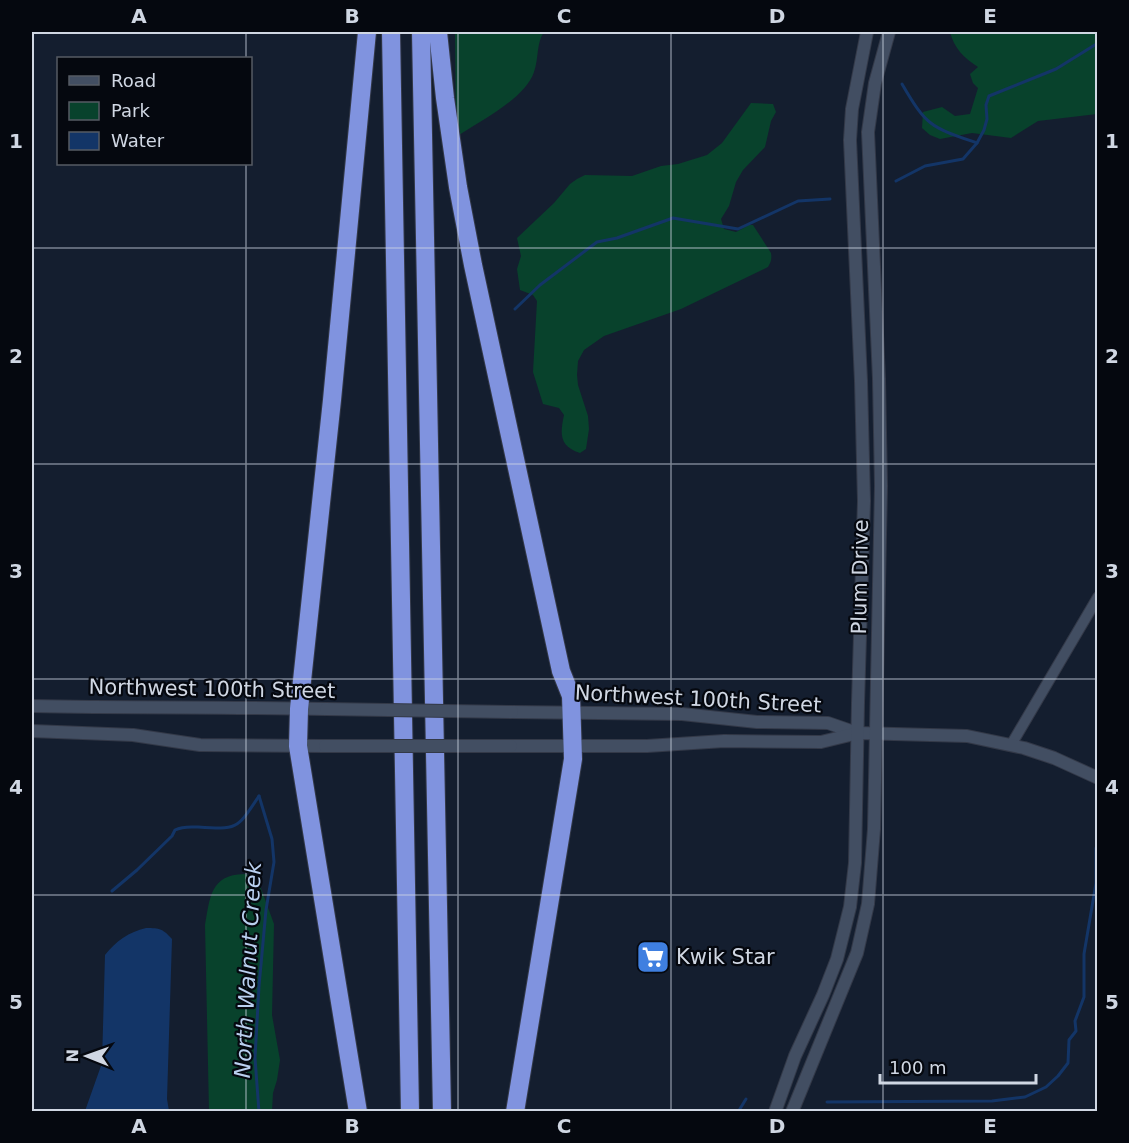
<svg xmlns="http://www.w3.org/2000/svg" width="1129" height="1143" viewBox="0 0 1129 1143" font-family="'DejaVu Sans',sans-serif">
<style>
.green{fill:#08422c}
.water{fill:#133567}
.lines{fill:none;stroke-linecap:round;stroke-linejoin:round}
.stream{stroke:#133567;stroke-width:3}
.minor-casing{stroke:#333948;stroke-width:12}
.tertiary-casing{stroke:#333948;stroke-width:14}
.motorway-casing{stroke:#333948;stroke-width:20}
.minor{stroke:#424e62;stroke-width:10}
.tertiary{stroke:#424e62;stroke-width:12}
.motorway{stroke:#8093df;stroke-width:18}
.tertiary-bridge-casing{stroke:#333948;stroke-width:14;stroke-linecap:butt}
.tertiary-bridge{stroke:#424e62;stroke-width:12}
.grid{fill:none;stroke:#d0d7e3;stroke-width:1.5;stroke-opacity:0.55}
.labels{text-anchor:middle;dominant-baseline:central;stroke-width:4.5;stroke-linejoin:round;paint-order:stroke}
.street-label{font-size:21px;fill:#d0d7e3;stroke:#05080f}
.poi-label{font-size:21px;fill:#d0d7e3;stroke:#05080f;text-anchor:start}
.water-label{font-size:22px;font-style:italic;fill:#bad0f0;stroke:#05080f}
.neatline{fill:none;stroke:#d0d7e3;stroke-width:2}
.grid-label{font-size:20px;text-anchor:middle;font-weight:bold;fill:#d0d7e3}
</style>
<rect width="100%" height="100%" fill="#141e2f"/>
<!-- green -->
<g class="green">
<path d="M455 32H544C536 44 539 58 534 72 525 99 480 121 456 137Z"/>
<path d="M950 32H1097V114L1038 121 1011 138 972 133 940 139 930 135 922 128 923 112 942 107 955 116 970 114 978 88 973 83 970 74 978 67C964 58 954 48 950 32Z"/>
<path d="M751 103 773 104 776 112 771 121 765 147 743 170 736 182 729 206 721 219 724 229 736 232 749 225H753L771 253C772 259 771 262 768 267L681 309 604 336 584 350 578 361 577 375 578 385 588 416 589 429 586 449 580 453C559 446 560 434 564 415L559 408 543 404 533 372 537 301 533 295 520 290 517 269 521 256 517 238 554 203 570 184 577 179 585 175 632 176 661 166 678 164 707 155 722 143Z"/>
<path d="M244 874 252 876 259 883 274 924 272 1015 280 1060 277 1080 273 1093 272 1111H209L205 925C210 898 210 875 244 874Z"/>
</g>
<!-- water -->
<path class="water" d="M146 928C160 928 163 929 172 939L167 1099 169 1111H85L102 1063 105 955C116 941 129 932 146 928Z"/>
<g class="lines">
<!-- stream -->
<g class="stream">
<path d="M902 84C927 127 931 127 977 143"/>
<path d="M896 181 925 166 963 159 977 143 984 130 987 119 986 105 989 96 1056 69 1098 43"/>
<path d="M515 309 540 285 597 242 617 238 673 218 738 229 798 201 830 199"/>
<path d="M259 796 272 839 274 862 266 910 259 986 255 1058 259 1112"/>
<path d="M112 891 137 870 172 836 175 830C183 826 189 827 198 827 238 830 237 829 259 796"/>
<path d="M827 1102 992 1101 1025 1097 1046 1087 1058 1076 1068 1063 1069 1040 1076 1031 1075 1021 1084 997V954L1096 883V848"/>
<path d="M738 1112 746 1099"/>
</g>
<!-- minor casing -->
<g class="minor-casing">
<path id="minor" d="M1011 745 1098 597"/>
</g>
<!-- tertiary casing -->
<g class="tertiary-casing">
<g id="tertiary">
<path d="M32 706C130 708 228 707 326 709"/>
<path d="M512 712 682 714 757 722 828 723 857 733"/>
<path d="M32 731 133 735 200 745 325 746"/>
<path d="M511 746H647L724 741 821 742 858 733 967 736 1024 748 1054 758 1098 778"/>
<path d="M775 1112 795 1056 823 995 837 959 850 907 855 863 858 703 864 501 861 381 850 140 852 109 867 32"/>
<path d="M792 1112 857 953 868 904 874 829 881 486 879 379 868 132 875 83 889 32"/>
</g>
</g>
<!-- motorway casing -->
<g class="motorway-casing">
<g id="motorway">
<path d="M391 32 410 1112"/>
<path d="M421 32 442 1112"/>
<path d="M438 32 445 98 458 187 473 265 561 671 571 696 573 759 515 1112"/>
<path d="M358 1112 298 746 299 709 332 400 367 32"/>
</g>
</g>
<!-- minor -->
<use href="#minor" class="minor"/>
<!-- tertiary -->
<use href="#tertiary" class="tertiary"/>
<!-- motorway -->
<use href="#motorway" class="motorway"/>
<!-- tertiary-bridge casing -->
<g class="tertiary-bridge-casing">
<g id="tertiary-bridge">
<path d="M326 709 512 712"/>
<path d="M325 746H511"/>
</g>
</g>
<!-- tertiary-bridge -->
<use href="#tertiary-bridge" class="tertiary-bridge"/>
</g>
<!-- grid -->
<path class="grid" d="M246 32V58M458 32V1112M671 32V1112M883 32V1112M246 164V1112M32 248H1098M32 464H1098M32 679H1098M32 895H1098"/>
<!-- icons -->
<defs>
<g id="supermarket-square" transform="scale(1.725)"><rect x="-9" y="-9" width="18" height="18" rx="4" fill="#3f7fe0" stroke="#05080f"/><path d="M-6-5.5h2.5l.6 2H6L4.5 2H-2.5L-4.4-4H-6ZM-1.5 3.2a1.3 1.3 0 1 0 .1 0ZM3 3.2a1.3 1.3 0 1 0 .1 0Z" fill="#fff"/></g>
</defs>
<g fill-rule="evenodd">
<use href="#supermarket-square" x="653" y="957"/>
</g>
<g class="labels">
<!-- street labels -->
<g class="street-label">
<text transform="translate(860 577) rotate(-89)">Plum Drive</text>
<text transform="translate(212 689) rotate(1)">Northwest 100th Street</text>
<text transform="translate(698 699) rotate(3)">Northwest 100th Street</text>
</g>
<!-- poi labels -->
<g class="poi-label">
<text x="676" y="957">Kwik Star</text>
</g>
<!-- water labels -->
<g class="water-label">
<text transform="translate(248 970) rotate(-87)">North Walnut Creek</text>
</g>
</g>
<!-- border -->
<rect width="1129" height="1143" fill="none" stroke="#05080f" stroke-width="66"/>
<!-- legend -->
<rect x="57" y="57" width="195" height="108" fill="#05080f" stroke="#565b64" stroke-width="1.5"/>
<rect x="69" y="76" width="30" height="9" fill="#424e62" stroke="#565b64" stroke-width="1.5"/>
<text x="111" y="87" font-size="18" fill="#d0d7e3">Road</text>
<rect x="69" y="102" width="30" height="18" fill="#08422c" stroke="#565b64" stroke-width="1.5"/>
<text x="111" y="117" font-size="18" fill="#d0d7e3">Park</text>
<rect x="69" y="132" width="30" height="18" fill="#133567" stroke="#565b64" stroke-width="1.5"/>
<text x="111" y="147" font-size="18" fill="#d0d7e3">Water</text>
<!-- north arrow -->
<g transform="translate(87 1056) rotate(271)" stroke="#05080f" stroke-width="4.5" paint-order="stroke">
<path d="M0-4.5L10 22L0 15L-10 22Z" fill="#d0d7e3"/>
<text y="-9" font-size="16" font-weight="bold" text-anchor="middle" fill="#d0d7e3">N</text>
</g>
<!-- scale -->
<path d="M880 1074v9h156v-9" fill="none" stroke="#d0d7e3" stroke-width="3"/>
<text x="889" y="1074" font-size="18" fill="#d0d7e3" stroke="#05080f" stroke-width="4.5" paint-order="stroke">100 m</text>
<rect x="33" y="33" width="1063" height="1077" class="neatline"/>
<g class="grid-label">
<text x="139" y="23">A</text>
<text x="352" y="23">B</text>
<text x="564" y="23">C</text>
<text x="777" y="23">D</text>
<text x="990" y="23">E</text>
<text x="16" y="148">1</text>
<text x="1112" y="148">1</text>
<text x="16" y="363">2</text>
<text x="1112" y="363">2</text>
<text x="16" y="578">3</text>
<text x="1112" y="578">3</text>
<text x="16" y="794">4</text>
<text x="1112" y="794">4</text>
<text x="16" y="1009">5</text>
<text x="1112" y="1009">5</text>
<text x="139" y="1133">A</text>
<text x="352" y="1133">B</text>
<text x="564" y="1133">C</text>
<text x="777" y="1133">D</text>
<text x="990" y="1133">E</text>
</g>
</svg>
